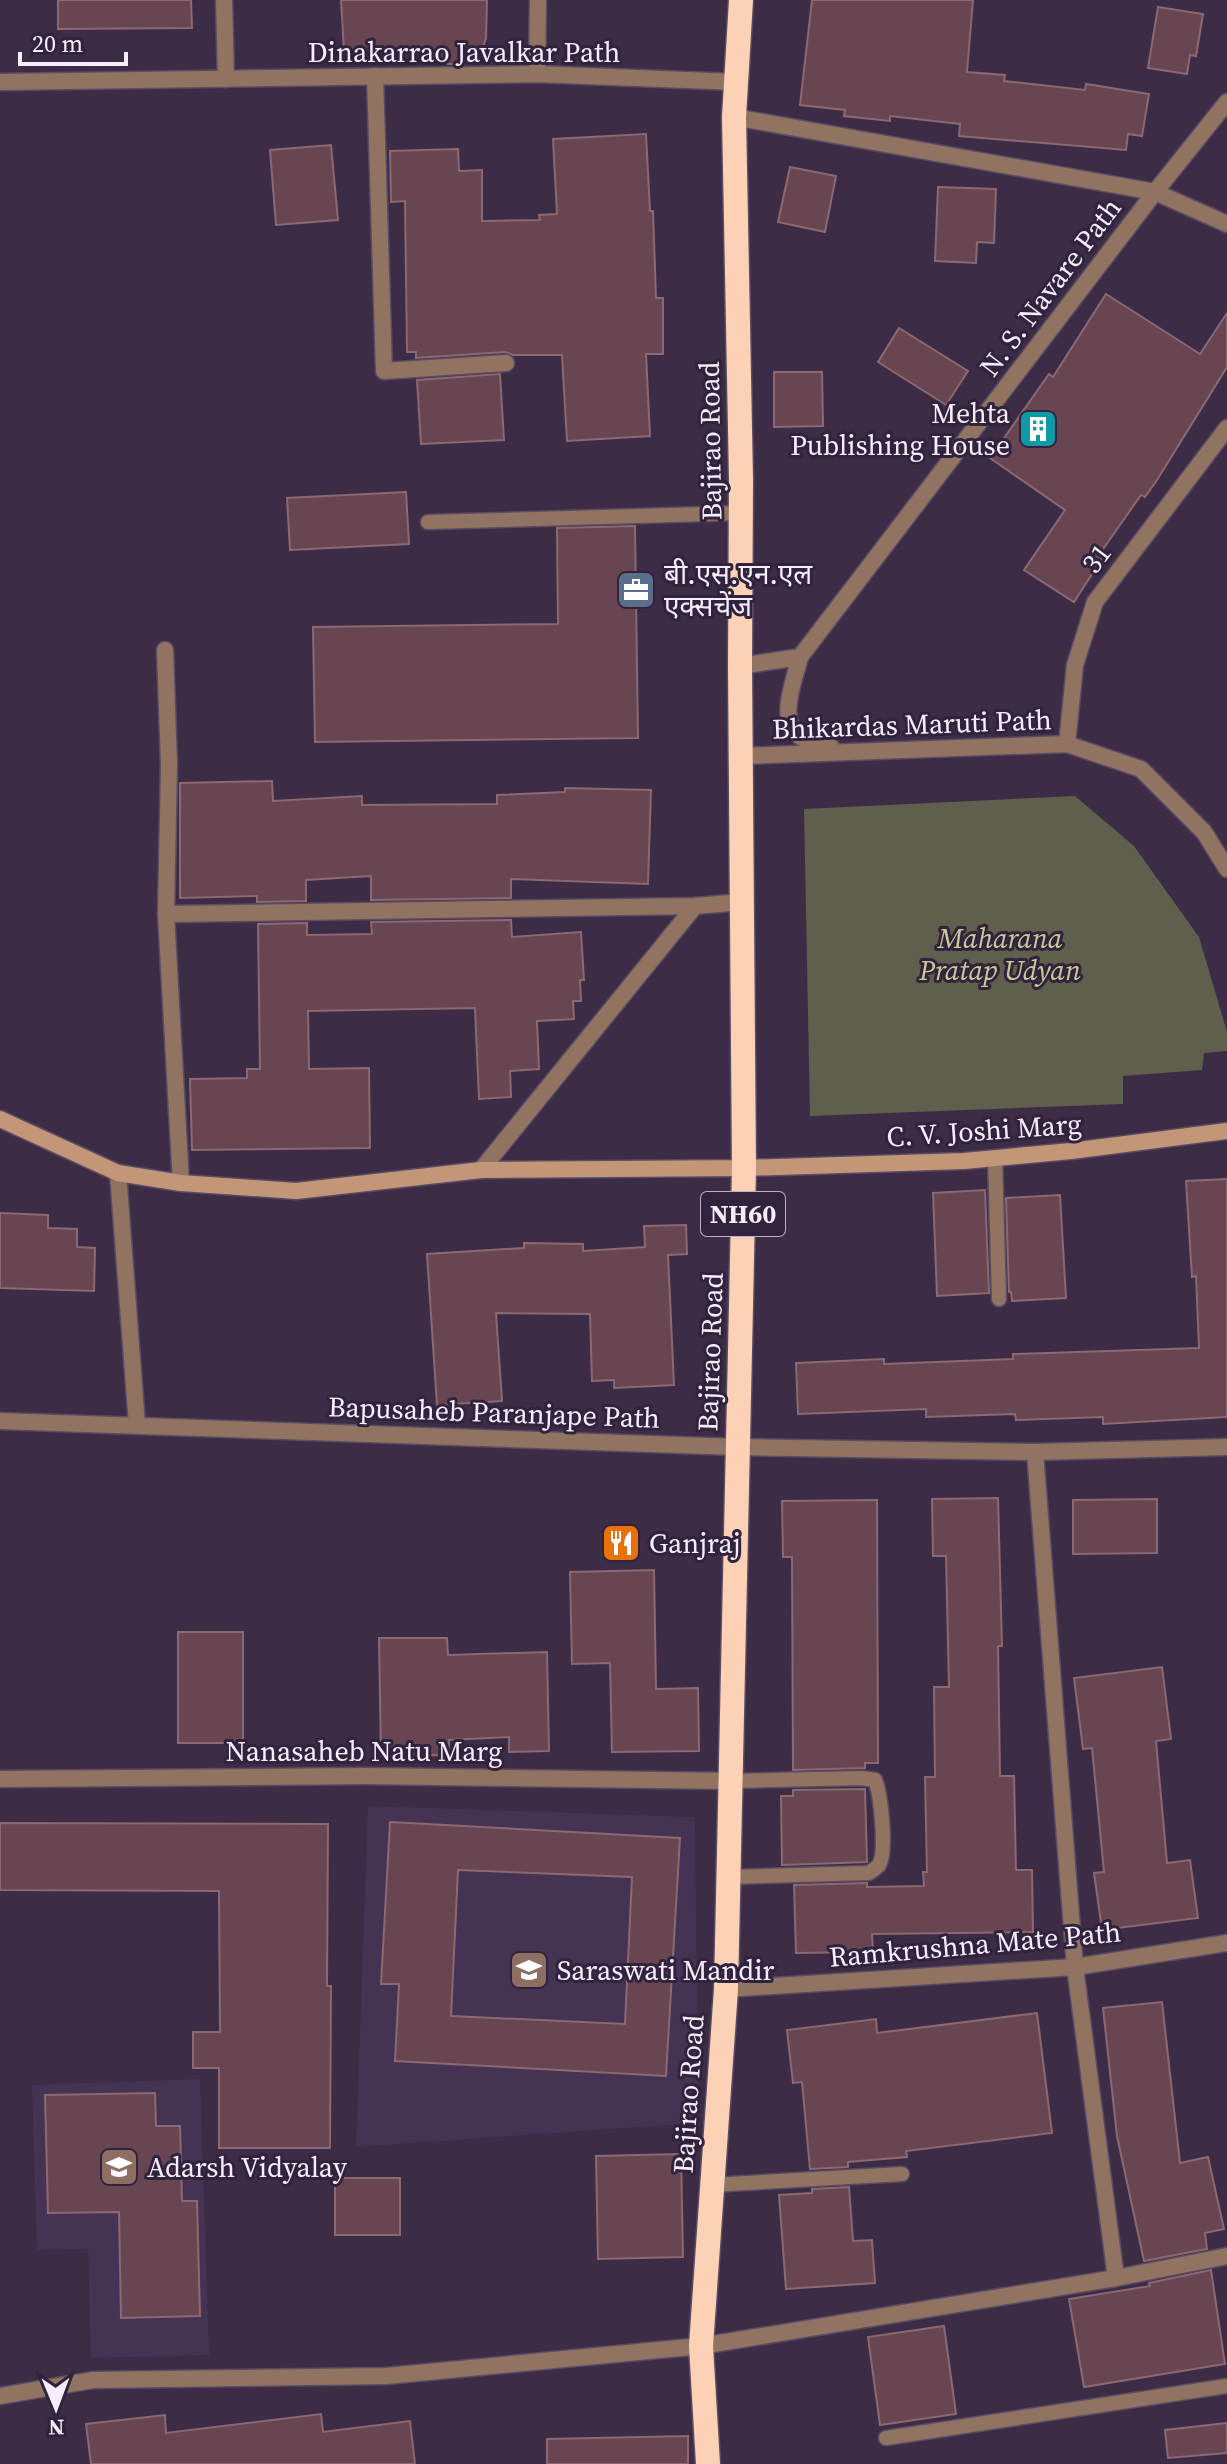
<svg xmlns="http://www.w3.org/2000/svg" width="1227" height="2464" viewBox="0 0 1227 2464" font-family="'Source Serif 4','Noto Sans Devanagari',serif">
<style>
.built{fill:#453353}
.green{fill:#5e5f4c}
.building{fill:#674651;stroke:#8c6873;stroke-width:2;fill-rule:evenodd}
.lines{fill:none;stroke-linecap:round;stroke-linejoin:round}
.lane-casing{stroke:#5a4b63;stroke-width:17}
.street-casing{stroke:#5a4b63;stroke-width:19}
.secondary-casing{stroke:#5a4b63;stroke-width:19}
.highway-casing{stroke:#5a4b63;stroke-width:27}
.lane{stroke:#907360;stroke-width:14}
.street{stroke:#907360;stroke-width:16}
.secondary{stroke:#c39678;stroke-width:16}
.highway{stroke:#fcd1b5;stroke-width:24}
.labels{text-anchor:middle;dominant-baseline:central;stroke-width:6;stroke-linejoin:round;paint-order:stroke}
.shield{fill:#31233c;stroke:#bbb0c4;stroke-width:2}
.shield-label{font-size:26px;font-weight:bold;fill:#f6edfe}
.street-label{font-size:28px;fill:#f6edfe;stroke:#31233c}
.poi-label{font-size:28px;fill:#f6edfe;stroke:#31233c;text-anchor:start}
.park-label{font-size:28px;font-style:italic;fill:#c8cb96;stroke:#31233c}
</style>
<rect width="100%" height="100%" fill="#3c2c46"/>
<!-- built -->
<g class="built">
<path d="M368 1806 695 1817 698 2123 356 2147Z"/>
<path d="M200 2079 209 2355 91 2358 88 2249 37 2250 32 2085Z"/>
</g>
<!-- green -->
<path class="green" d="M1075 796 1134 846 1199 937 1227 1032V1051L1204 1053 1202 1070 1123 1076V1104L810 1116 804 809Z"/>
<!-- building -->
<g class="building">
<path d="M58 0H191L192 28 58 29Z"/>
<path d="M341 0H487L486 38 482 50 459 64H448L438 59 428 46 344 51Z"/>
<path d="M812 0H973L967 72 1005 75 1004 81 1085 90 1086 84 1149 94 1142 136 1128 134 1126 150 959 136 960 124 890 116V121L844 116 845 110 800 105Z"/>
<path d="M1158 7 1203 14 1196 56 1190 55 1187 74 1148 68Z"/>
<path d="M646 134 650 211H653L656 298H663V354H646L650 436 567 441 562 355H513L505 352 416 358V352H407L405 201 391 202 390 151 458 149 459 171 482 170V221L540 220 539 215 557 214 553 139Z"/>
<path d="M331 145 338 220 276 225 270 150Z"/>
<path d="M790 167 836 176 825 232 778 222Z"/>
<path d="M938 187 996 189 994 243 977 242 976 263 935 261Z"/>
<path d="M1106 294 1200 354 1227 313V367L1157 480 1145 497 1141 495 1101 552 1105 554 1074 602 1024 570 1065 510 990 458 1049 374 1053 377Z"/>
<path d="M899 328 968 371 946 405 878 362Z"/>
<path d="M774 372H822L823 426 774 427Z"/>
<path d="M500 374 504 440 421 444 417 380Z"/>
<path d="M406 492 409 544 290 550 287 498Z"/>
<path d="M635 526 638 738 315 742 313 627 558 624 557 528Z"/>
<path d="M272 781 273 801 362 796V805L497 804V795L565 792V788L651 790 648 884 511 879V898L371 900V876L306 880V901L257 902V896L180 898V783Z"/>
<path d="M511 920 512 937 581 932 584 980H580L581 1001H573L574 1019 537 1021 539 1069 510 1071 511 1097 479 1099 475 1008 308 1011 309 1069 369 1068 370 1148 192 1150 190 1079 247 1078V1069H260L258 924 307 923V935L372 934 371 922Z"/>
<path d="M1227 1179V1417L1103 1424V1417L1016 1420 1015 1414 926 1417V1409L798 1414 796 1363 884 1359V1364L1013 1359V1354L1199 1348 1196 1276 1192 1277 1186 1181Z"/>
<path d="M985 1190 989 1293 937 1296 933 1193Z"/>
<path d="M1060 1195 1066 1298 1012 1301 1011 1292H1009L1006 1198Z"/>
<path d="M0 1213 48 1215V1228L77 1229V1247L95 1248 94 1291 0 1288Z"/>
<path d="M686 1225 687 1254 668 1255 674 1385 614 1388V1380L592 1381 590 1314 496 1313 502 1401 437 1405 427 1254 524 1248V1243L583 1244V1251L645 1247 644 1226Z"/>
<path d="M998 1498 1002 1646H998L1000 1776H1014L1016 1870H1032L1033 1932 872 1934 873 1952 796 1953 794 1885 867 1883V1887L924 1886 923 1872H927L925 1777H935L934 1687H949L946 1556H933L932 1499Z"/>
<path d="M1157 1499V1553L1073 1554V1500Z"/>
<path d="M877 1500 878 1763H865V1768L793 1770 792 1557H783L782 1501Z"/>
<path d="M654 1570 656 1689 698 1688 699 1751 612 1752 610 1663 572 1664 570 1572Z"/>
<rect x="178" y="1632" width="65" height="111"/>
<path d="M379 1638H447L448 1655 547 1652 549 1751 509 1752V1737L449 1740V1755L381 1756Z"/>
<path d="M1162 1667 1171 1739 1156 1741 1167 1863 1190 1860 1198 1918 1102 1930 1094 1873 1104 1872 1092 1748 1083 1749 1074 1678Z"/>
<path d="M865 1789 867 1862 782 1865 781 1796H793V1790Z"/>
<path d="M390 1822 680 1838 666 2076 395 2061 399 1984H381ZM458 1870 632 1877 625 2024 451 2016Z"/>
<path d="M0 1823 328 1824 327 1986H331L330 2148H219V2068H193V2032H220L219 1891 0 1890Z"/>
<path d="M1162 2002 1180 2163 1208 2157 1224 2229 1205 2233 1207 2249 1144 2261 1117 2136 1103 2008Z"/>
<path d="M1037 2013 1052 2133 906 2151 907 2157 848 2162V2167L810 2169 802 2082 793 2083 787 2030 876 2019 877 2033Z"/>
<path d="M155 2093 156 2126H180L182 2201H197L200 2316 121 2318 119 2212 48 2213 45 2095Z"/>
<path d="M681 2154 683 2257 598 2259 596 2156Z"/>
<rect x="335" y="2178" width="65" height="57"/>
<path d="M849 2187 853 2241 872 2240 875 2283 786 2289 779 2195 812 2193V2189Z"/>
<path d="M1211 2270 1225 2364 1084 2387 1069 2299 1150 2286 1149 2283Z"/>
<path d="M944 2326 956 2414 880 2425 868 2337Z"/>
<path d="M321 2414 323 2432 410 2421 415 2464H91L86 2424 165 2415 166 2433Z"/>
<path d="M1227 2423V2453L1168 2458 1165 2430Z"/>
<path d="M688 2436V2464H547V2439Z"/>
</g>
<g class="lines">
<!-- lane casing -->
<g class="lane-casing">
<g id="lane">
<path d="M428 522 741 513"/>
<path d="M995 1158 999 1299"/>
<path d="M728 1877 869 1873C872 1871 876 1868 879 1865 887 1852 881 1795 875 1780L862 1778 729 1781"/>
<path d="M712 2185 902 2174"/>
<path d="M886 2438 1227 2386"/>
</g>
</g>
<!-- street casing -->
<g class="street-casing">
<g id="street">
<path d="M224 0 226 79"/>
<path d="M537 74 538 0"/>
<path d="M375 76 384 371 506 363"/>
<path d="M0 82 537 74 736 82"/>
<path d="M734 117 1155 192 1227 224"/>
<path d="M165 650 169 765 166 914 181 1183"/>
<path d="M800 657C794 683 774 725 806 740 813 743 823 745 831 747"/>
<path d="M740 666 800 657 1155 192 1227 102"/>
<path d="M1067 744 1075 665 1095 602 1227 428"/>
<path d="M741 756 1067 744 1141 769 1204 832 1227 869"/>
<path d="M166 914 695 906 742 902"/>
<path d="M481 1170 695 906"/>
<path d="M118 1173 137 1425"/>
<path d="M0 1421 737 1447 1035 1452 1227 1447"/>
<path d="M1035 1452 1075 1967 1116 2278"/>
<path d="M0 1779 366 1776 729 1781"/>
<path d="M726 1989 1075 1967 1227 1943"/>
<path d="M0 2396 93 2380 386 2376 701 2346 1116 2278 1227 2256"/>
</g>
</g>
<!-- secondary casing -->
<g class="secondary-casing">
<path id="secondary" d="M0 1119 118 1173 181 1183 296 1191 481 1170 744 1168 964 1161 1071 1151 1227 1131"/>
</g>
<!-- highway casing -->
<g class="highway-casing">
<path id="highway" d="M708 2464 701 2346 726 1989 744 1168 740 666 741 480 734 117 741 0"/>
</g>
<!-- lane -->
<use href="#lane" class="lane"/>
<!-- street -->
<use href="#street" class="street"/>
<!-- secondary -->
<use href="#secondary" class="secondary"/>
<!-- highway -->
<use href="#highway" class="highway"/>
</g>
<!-- icons -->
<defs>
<g id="building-square" transform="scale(2)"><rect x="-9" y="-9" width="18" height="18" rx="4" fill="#0f9aa8" stroke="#31233c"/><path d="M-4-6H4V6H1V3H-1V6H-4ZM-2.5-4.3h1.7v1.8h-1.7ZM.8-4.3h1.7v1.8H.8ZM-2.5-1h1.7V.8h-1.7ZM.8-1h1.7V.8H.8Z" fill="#fff"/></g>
<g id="office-square" transform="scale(2)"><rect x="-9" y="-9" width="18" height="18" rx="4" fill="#5c6f8a" stroke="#31233c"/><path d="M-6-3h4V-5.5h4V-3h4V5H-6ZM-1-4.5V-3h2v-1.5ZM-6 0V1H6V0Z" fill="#fff"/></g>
<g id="restaurant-square" transform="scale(2)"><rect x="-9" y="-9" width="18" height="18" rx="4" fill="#e8710a" stroke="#31233c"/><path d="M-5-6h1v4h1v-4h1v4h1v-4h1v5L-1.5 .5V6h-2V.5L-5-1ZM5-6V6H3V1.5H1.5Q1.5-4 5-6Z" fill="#fff"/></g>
<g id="school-square" transform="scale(2)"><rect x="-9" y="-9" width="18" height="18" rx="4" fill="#8d6e63" stroke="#31233c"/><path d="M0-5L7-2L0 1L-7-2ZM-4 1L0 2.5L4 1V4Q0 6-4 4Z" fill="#fff"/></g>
</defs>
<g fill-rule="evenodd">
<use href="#building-square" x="1038" y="429"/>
<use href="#office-square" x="636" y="590"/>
<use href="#restaurant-square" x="621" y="1543"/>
<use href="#school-square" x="529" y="1970"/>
<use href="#school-square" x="119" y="2167"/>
</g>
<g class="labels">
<!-- shield labels -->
<rect class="shield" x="701" y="1192" width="84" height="44" rx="6"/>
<g class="shield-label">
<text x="743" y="1214">NH60</text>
</g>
<!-- street labels -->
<g class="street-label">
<text x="464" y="52">Dinakarrao Javalkar Path</text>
<text transform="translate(1050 287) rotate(-53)">N. S. Navare Path</text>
<text transform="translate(710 441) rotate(-91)">Bajirao Road</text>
<text transform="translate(1096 558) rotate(-53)">31</text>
<text transform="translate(912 724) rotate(-2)">Bhikardas Maruti Path</text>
<text transform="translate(984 1130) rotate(-4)">C. V. Joshi Marg</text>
<text transform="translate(710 1352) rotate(-88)">Bajirao Road</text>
<text transform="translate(494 1412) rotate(2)">Bapusaheb Paranjape Path</text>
<text x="364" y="1751">Nanasaheb Natu Marg</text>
<text transform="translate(975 1944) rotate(-5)">Ramkrushna Mate Path</text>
<text transform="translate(688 2094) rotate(-86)">Bajirao Road</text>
</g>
<!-- poi labels -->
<g class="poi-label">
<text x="1010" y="413" text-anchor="end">Mehta<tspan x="1010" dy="32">Publishing House</tspan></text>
<text x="664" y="574">बी.एस.एन.एल<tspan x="664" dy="32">एक्सचेंज</tspan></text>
<text x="649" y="1543">Ganjraj</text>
<text x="557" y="1970">Saraswati Mandir</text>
<text x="147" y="2167">Adarsh Vidyalay</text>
</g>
<!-- park labels -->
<g class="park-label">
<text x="1000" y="938">Maharana<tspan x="1000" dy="32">Pratap Udyan</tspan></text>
</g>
</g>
<!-- north arrow -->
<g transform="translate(56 2408) rotate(179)" stroke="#31233c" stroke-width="6" paint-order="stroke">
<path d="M0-6L14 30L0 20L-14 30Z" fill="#f6edfe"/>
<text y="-12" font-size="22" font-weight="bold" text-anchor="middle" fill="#f6edfe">N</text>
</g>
<!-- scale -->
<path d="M20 52v12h106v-12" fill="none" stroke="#f6edfe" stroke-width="4"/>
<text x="32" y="52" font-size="24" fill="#f6edfe" stroke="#31233c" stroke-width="6" paint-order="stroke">20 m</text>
</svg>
